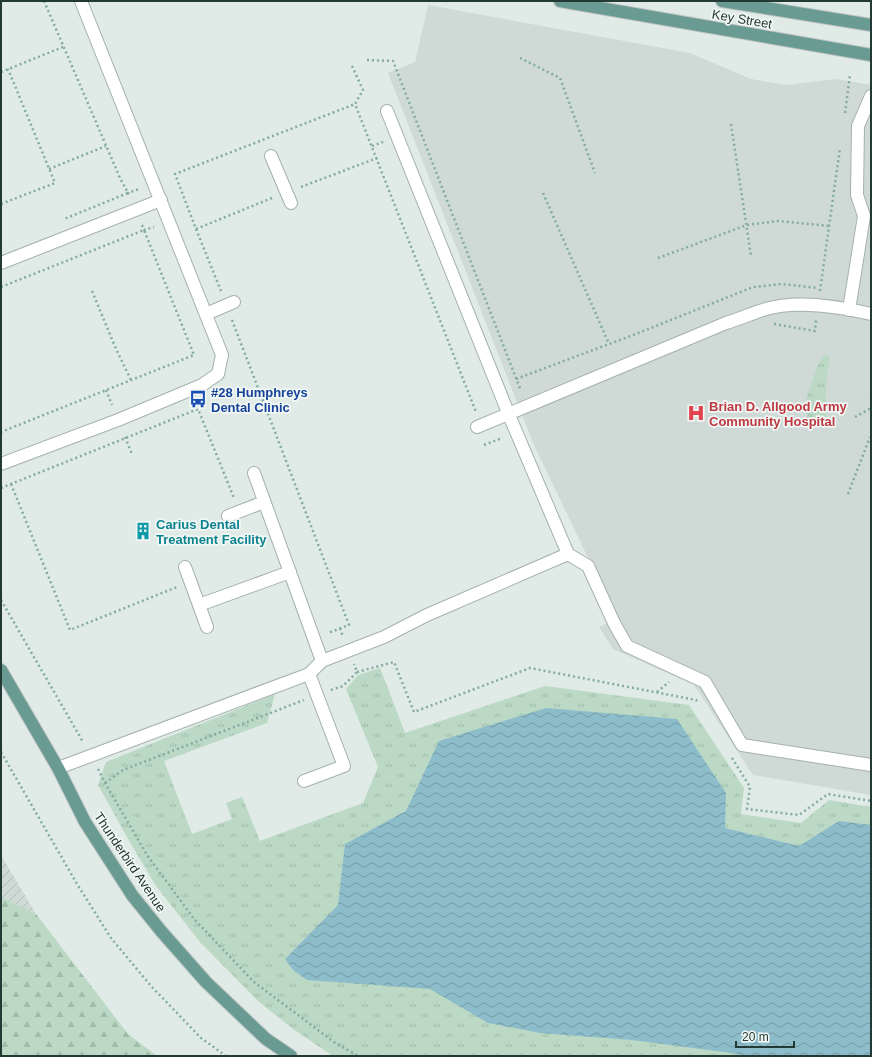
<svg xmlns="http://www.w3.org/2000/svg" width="872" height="1057" viewBox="0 0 872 1057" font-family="Arial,sans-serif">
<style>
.built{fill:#cfd9d5}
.industrial{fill:url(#industrial-furrows)}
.grass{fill:url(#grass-tufts)}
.forest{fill:url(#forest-firs)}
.water{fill:url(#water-waves)}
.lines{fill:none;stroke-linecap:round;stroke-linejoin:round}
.minor-casing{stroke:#a4b1ad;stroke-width:14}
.major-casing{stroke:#bdc4c2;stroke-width:14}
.path{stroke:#84aba1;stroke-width:2.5;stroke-dasharray:2 3;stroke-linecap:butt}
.minor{stroke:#fff;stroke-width:12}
.major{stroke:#699b92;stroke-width:12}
.labels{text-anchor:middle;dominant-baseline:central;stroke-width:3.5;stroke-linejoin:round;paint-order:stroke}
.street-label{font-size:13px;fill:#233934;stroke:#f1f7f4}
.transit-label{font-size:13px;font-weight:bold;fill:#164399;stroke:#f1f7f4;text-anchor:start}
.health-label{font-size:13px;font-weight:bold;fill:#be3a42;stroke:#f1f7f4;text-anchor:start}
.culture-label{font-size:13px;font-weight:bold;fill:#0d838f;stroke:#f1f7f4;text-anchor:start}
</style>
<defs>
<pattern id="industrial-furrows" width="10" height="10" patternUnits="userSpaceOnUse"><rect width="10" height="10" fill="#cfd9d5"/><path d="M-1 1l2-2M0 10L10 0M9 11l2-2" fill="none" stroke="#b1bbb7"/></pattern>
<pattern id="grass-tufts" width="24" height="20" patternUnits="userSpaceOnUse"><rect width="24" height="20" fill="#bbd9c5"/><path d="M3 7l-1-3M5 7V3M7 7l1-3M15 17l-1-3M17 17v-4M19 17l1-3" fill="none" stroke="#a0bbaa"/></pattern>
<pattern id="forest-firs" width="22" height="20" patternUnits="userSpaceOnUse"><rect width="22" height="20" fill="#bbd9c5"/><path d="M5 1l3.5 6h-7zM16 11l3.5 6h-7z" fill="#a0bbaa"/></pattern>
<pattern id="water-waves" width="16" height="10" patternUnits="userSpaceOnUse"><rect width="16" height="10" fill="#8dbdca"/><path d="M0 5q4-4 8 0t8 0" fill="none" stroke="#739ba5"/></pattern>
</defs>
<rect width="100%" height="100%" fill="#e0eae6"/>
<!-- built -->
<path class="built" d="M428 5 690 53 751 79 786 85 836 79 871 85V795L753 775 694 685 613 649 599 627 617 618 533 443 388 73 415 62Z"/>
<!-- industrial -->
<path class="industrial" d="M1 855 36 914 1 897Z"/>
<!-- grass -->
<g class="grass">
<path d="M824 355 830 356C828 368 826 380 826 392 825 404 831 407 824 420L809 421 807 416 805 407 807 395 811 385 818 364Z"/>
<path d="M380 668 405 733 545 686 689 705 744 788 741 814 801 823 829 800 871 807V1056H333L293 1029 258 1001 200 942 156 886 131 844 98 785 106 762 275 694 267 723 164 761 192 834 232 819 226 803 242 797 260 841 363 803 378 767 346 689 358 675Z"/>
</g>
<!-- forest -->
<path class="forest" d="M1 897 36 914 128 1034 157 1056H1Z"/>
<!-- water -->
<path class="water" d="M546 708 677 719 726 793 725 828 799 846 839 821 871 825V1056H748L724 1052 632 1040 540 1033 488 1023 430 989 307 980 293 970 285 959 338 905 345 844 406 811 439 741Z"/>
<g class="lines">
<!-- minor casing -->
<g class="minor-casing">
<g id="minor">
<path d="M387 111 509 415 568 554 588 566 614 623 627 646 705 682 742 745 871 765"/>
<path d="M271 156 291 203"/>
<path d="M1 263 161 200"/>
<path d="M849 310 864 216 857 195 858 126 871 96"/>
<path d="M206 314 234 302"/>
<path d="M477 427 726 323C739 319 753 313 766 309 796 300 841 307 871 314"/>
<path d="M1 464 118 420 202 385 218 374 222 355 81 1"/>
<path d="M254 473 322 661"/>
<path d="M228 516 264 502"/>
<path d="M185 567 199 605"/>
<path d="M207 627 199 605 290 572"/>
<path d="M58 768 309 674 322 661 384 637 427 615 568 554"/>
<path d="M304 781 344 766 309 674"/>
</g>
</g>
<!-- major casing -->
<g class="major-casing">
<g id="major">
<path d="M560 1 871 55"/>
<path d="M722 1 871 25"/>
<path d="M1 670 58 768 85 822 132 895 161 931 206 982 266 1039 291 1056"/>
</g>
</g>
<!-- path -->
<g class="path">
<path d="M44 1 120 178 128 193 64 219"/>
<path d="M520 58 560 78 595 173"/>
<path d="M367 60 393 61 521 391"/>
<path d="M352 66 363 90 355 104 476 412"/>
<path d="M1 72 63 47"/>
<path d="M845 113 850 75"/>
<path d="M731 124 751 256"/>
<path d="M372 146 383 142"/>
<path d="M49 169 106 146"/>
<path d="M301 187 377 158"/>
<path d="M543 193 609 344"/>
<path d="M129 194 128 193 139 189"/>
<path d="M272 198 196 229 175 174 355 104"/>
<path d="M1 204 55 183 8 69"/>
<path d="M142 225 144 230 154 227"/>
<path d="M196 229 221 291"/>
<path d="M658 258 747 225 778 221 829 226"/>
<path d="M1 287 144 230 194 355 1 432"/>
<path d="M92 291 116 349 131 380"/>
<path d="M820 291 840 148"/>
<path d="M232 320 349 625 328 633"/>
<path d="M774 324 815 331 816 320"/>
<path d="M516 379 641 332 753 287 782 284 817 288"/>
<path d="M106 390 112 405"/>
<path d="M871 393V399"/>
<path d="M855 417 871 408"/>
<path d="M125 437 132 454"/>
<path d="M484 445 502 438"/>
<path d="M11 484 70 630 177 587"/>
<path d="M1 488 198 409 234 498"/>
<path d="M848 494 870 437"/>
<path d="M1 600 83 742"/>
<path d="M340 628 343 637"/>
<path d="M357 672 394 662 414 712 530 668 696 700 697 701"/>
<path d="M331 690 343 686 357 672 354 664"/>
<path d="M657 692 669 682"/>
<path d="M1 752 77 884 111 938 151 986 201 1038 226 1056"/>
<path d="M732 758 750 787 747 809 799 815 828 794 871 801"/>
<path d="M98 769 105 783 147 855 194 919 254 982 334 1042 358 1056"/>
<path d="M105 783 123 770 304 700"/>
</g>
<!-- minor -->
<use href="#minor" class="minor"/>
<!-- major -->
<use href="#major" class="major"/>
</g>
<!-- icons -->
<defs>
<g id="bus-bare" transform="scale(1.38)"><path d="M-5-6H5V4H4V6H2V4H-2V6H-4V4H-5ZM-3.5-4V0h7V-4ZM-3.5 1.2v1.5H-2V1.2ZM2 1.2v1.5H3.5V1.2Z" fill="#1a4fb4" stroke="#f1f7f4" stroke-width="2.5" paint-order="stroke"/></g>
<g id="hospital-bare" transform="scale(1.38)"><path d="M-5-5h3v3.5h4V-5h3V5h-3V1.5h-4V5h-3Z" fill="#e0444e" stroke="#f1f7f4" stroke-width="2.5" paint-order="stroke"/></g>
<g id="building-bare" transform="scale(1.38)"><path d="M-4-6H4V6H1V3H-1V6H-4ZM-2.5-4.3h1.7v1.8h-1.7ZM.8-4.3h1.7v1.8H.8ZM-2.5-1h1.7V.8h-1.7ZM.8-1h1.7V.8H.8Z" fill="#0f9aa8" stroke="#f1f7f4" stroke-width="2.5" paint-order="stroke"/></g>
</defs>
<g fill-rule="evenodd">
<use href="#bus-bare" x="198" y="399"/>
<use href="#hospital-bare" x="696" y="413"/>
<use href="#building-bare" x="143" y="531"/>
</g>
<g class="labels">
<!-- street labels -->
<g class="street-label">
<text transform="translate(742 19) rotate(10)">Key Street</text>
<text transform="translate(130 862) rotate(56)">Thunderbird Avenue</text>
</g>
<!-- transit labels -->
<g class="transit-label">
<text x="211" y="392">#28 Humphreys<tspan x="211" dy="15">Dental Clinic</tspan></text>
</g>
<!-- health labels -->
<g class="health-label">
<text x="709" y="406">Brian D. Allgood Army<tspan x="709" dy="15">Community Hospital</tspan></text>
</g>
<!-- culture labels -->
<g class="culture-label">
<text x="156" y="524">Carius Dental<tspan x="156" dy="15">Treatment Facility</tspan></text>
</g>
</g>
<!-- border -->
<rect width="872" height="1057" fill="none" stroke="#233934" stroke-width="4"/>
<!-- scale -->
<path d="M736 1041v6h58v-6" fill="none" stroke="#233934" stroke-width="2"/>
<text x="742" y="1041" font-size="12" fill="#233934" stroke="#f1f7f4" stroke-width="3" paint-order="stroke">20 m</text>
</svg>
